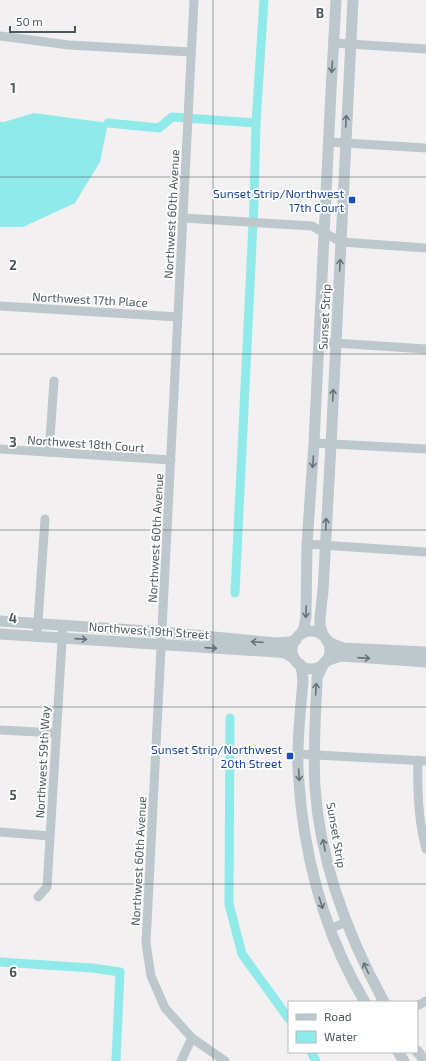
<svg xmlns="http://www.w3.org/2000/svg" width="426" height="1061" viewBox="0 0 426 1061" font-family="'Exo 2',sans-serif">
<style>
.water{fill:#8feae9}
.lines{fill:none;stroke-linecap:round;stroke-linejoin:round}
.canal{stroke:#8feae9;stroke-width:9}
.minor{stroke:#bcc8cc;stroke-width:9}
.tertiary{stroke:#bcc8cc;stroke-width:11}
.oneway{stroke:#667479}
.grid{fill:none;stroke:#49585d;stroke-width:1;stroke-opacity:0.55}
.transit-dot{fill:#1a4fb4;stroke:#fff;stroke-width:1.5}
.labels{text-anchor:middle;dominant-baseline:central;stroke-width:3.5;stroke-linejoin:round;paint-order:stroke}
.transit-label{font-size:12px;fill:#164399;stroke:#fff;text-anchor:end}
.street-label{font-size:12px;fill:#49585d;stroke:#fff}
.grid-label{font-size:13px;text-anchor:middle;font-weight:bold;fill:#49585d;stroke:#fff;stroke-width:3.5;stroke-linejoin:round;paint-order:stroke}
</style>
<rect width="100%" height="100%" fill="#f3f0f1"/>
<!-- water -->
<path class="water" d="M34 113 108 123 100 162 75 203 23 227H0V122H4Z"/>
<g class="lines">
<!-- canal -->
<g class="canal">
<path d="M108 123 159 128 172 117 256 123"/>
<path d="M235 593 254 203 256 123 264 0"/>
<path d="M230 718 229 904 242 954 289 1019"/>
<path d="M0 962 92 968 120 972 116 1061"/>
<path d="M311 1052 316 1061"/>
</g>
<!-- minor -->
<g class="minor">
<path d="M0 36 69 45 191 52"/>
<path d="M334 43 426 49"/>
<path d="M329 142 426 148"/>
<path d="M183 218 312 226 341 242 426 248"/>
<path d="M0 306 178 317"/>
<path d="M319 342 426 349"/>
<path d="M314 443 426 449"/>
<path d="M0 449 171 460"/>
<path d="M49 452 54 381"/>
<path d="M307 544 426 552"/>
<path d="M37 636 45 519"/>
<path d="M0 730 55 733"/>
<path d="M298 754 426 761"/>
<path d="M418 760C417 790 418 820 426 849"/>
<path d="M0 832 50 836"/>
<path d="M38 897 47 887 63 625"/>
<path d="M330 929 346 922"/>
<path d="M417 1006 426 1001"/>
<path d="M192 1038 225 1061"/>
<path d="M181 1061 192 1038 165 1008 151 976 146 943 194 0"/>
</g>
<!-- tertiary -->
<g class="tertiary">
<path d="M0 621 162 632 277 643 290 642 296 640"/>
<circle cx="311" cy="650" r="19"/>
<path d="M0 634 277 652 285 653 295 659"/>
<path d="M301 634 304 628 306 617 307 544 314 443 331 91 336 0"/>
<path d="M323 635 320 625V617L323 591 331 444 353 0"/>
<path d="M327 641 335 645 343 648 426 652"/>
<path d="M326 661 337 657 342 656 426 662"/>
<path d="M324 663 317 678V684C315 719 313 753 315 787 320 863 348 936 384 1002"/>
<path d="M300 664 302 672 303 681C301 705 298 730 298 754 297 771 300 789 301 806 309 875 329 942 365 1002"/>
<path d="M417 1051 425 1061"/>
<path d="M398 1052 404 1061"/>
</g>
</g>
<!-- one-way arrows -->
<defs><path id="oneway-shaft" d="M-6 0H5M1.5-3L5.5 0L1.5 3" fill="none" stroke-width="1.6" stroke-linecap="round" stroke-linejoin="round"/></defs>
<g class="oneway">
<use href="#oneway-shaft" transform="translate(332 67) rotate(94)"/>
<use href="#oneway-shaft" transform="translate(346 121) rotate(-87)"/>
<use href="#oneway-shaft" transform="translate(340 265) rotate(-87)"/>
<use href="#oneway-shaft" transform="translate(333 395) rotate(-87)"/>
<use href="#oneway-shaft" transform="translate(313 462) rotate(94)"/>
<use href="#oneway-shaft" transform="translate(326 524) rotate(-87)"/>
<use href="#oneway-shaft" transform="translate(306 612) rotate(92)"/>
<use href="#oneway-shaft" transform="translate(81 639) rotate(4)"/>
<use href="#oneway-shaft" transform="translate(257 642) rotate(-176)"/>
<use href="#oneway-shaft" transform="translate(211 648) rotate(4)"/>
<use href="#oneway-shaft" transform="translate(364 658) rotate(4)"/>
<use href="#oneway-shaft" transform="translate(316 689) rotate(-87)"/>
<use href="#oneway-shaft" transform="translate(299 775) rotate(87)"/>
<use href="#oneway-shaft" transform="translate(324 845) rotate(-101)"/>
<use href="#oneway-shaft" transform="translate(321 903) rotate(72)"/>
<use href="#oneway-shaft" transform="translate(366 968) rotate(-115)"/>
</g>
<!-- grid -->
<path class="grid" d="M213 0V1061M0 177H426M0 354H426M0 530H426M0 707H426M0 884H426"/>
<!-- markers -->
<g class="transit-dot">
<rect x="348" y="196" width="8" height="8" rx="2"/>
<rect x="286" y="752" width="8" height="8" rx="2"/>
</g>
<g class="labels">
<!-- transit labels -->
<g class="transit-label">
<text x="344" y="193">Sunset Strip/Northwest<tspan x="344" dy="14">17th Court</tspan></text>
<text x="282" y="749">Sunset Strip/Northwest<tspan x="282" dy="14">20th Street</tspan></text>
</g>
<!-- street labels -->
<g class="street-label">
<text transform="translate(171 214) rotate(-87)">Northwest 60th Avenue</text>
<text transform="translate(90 299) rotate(3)">Northwest 17th Place</text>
<text transform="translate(324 317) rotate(-87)">Sunset Strip</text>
<text transform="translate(86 443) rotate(4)">Northwest 18th Court</text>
<text transform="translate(155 538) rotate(-87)">Northwest 60th Avenue</text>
<text transform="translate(149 630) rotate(4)">Northwest 19th Street</text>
<text transform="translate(42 762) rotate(-87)">Northwest 59th Way</text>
<text transform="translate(337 835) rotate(80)">Sunset Strip</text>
<text transform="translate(138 861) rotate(-87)">Northwest 60th Avenue</text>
</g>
</g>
<g class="grid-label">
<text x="320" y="18">B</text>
<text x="13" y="93">1</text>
<text x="13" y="270">2</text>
<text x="13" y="447">3</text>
<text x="13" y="623">4</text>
<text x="13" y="800">5</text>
<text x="13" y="977">6</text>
</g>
<!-- legend -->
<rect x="288" y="1001" width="130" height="52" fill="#ffffff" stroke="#b6bcbe"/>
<rect x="296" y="1014" width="20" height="6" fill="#bcc8cc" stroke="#b6bcbe"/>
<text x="324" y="1021" font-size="12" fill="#49585d">Road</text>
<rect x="296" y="1031" width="20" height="12" fill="#8feae9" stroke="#b6bcbe"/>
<text x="324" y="1041" font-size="12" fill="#49585d">Water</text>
<!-- scale -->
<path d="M10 26v6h65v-6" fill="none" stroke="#49585d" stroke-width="2"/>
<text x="16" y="26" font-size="12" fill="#49585d" stroke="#ffffff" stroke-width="3" paint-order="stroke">50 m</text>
</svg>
